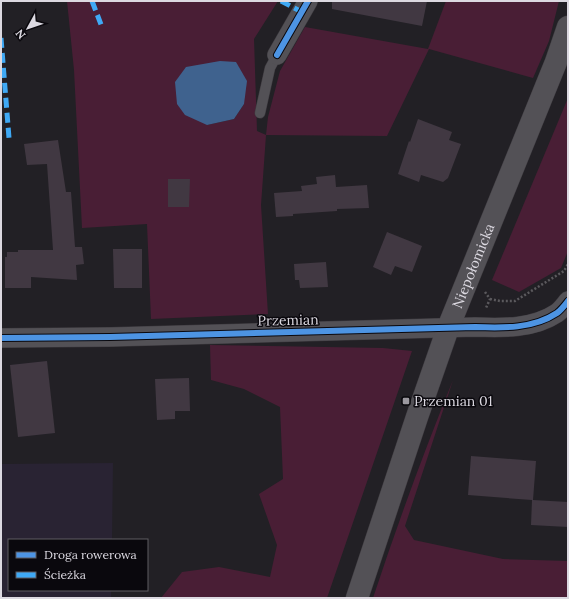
<svg xmlns="http://www.w3.org/2000/svg" width="569" height="599" viewBox="0 0 569 599" font-family="Lora,serif">
<style>
.built{fill:#292333}
.green{fill:#491e35;fill-rule:evenodd}
.water{fill:#3f628e}
.building{fill:#413842}
.lines{fill:none;stroke-linecap:round;stroke-linejoin:round}
.lane-casing{stroke:#3e3b40;stroke-width:11}
.street-casing{stroke:#3e3b40;stroke-width:20}
.secondary-casing{stroke:#3e3b40;stroke-width:23}
.path{stroke:#5b595d;stroke-width:2.5;stroke-dasharray:2 2;stroke-linecap:butt}
.lane{stroke:#535156;stroke-width:10}
.street{stroke:#535156;stroke-width:19}
.secondary{stroke:#535156;stroke-width:22}
.quiet{stroke:#3fa9f5;stroke-width:5;stroke-dasharray:10 5;stroke-linecap:butt}
.cycleway-casing{stroke:#0a080d;stroke-width:8}
.cycleway{stroke:#4d94e3;stroke-width:6}
.poi-dot{fill:#9b989f;stroke:#0a080d;stroke-width:1.5}
.labels{text-anchor:middle;dominant-baseline:central;stroke-width:3;stroke-linejoin:round;paint-order:stroke}
.street-label{font-size:14px;fill:#dcd9e1;stroke:#0a080d}
.poi-label{font-size:14px;fill:#dcd9e1;stroke:#0a080d;text-anchor:start}
</style>
<rect width="100%" height="100%" fill="#222025"/>
<!-- built -->
<path class="built" d="M113 463 112 540H9V590H111V598H1V464Z"/>
<!-- green -->
<g class="green">
<path d="M67 1H278L254 39 257 131 266 135 268 117 280 71 305 27 428 49 446 1H559L549 41 533 78 429 49 387 136 266 135 261 205 268 314 151 319 147 224 82 228 74 70ZM244 104 234 119 207 125Z"/>
<path d="M568 98V251L561 268 519 292 492 280Z"/>
<path d="M210 345 383 348 412 351 327 598H161L182 572 219 567 270 577 277 545 259 494 283 479 280 407 244 389 211 380Z"/>
<path d="M453 380 405 526 414 540 503 559 568 561V598H373C397 525 424 452 453 380Z"/>
</g>
<!-- water -->
<path class="water" d="M220 61 236 62 247 81 244 104 234 119 207 125 185 115 177 104 175 82 186 67Z"/>
<!-- building -->
<g class="building">
<path d="M332 1H427L422 26 332 9Z"/>
<path d="M418 119 452 132 449 140 461 144 448 178 443 182 421 175 419 182 398 174 409 141 410 142Z"/>
<path d="M58 140 66 192H71L75 247H82L84 264 76 265 77 280 31 277V288H5V257H7V252H18V250H53L47 164 27 165 24 144Z"/>
<path d="M335 175 336 187 367 185 369 208 337 209V211L293 214V216L276 217 274 193 302 191 301 186 317 184 316 177Z"/>
<path d="M168 179H190L189 207H168Z"/>
<path d="M387 232 422 246 412 272 395 266 391 275 373 267Z"/>
<path d="M113 249H142V288H114Z"/>
<path d="M326 262 328 287 300 288 299 280H295L294 264Z"/>
<path d="M47 361 55 433 18 437 10 365Z"/>
<path d="M189 378 190 411H175V419L157 420 155 379Z"/>
<path d="M471 456 536 461 533 500 568 502V527L531 525 532 500 468 495Z"/>
</g>
<g class="lines">
<!-- lane casing -->
<g class="lane-casing">
<path id="lane" d="M260 113 270 68 277 55"/>
</g>
<!-- street casing -->
<g class="street-casing">
<g id="street">
<path d="M277 55 308 1"/>
<path d="M1 338 110 337 475 327C503 328 533 329 557 313 561 310 565 305 568 301"/>
</g>
</g>
<!-- secondary casing -->
<g class="secondary-casing">
<g id="secondary">
<path id="s1" d="M357 598 417 417 448 328 556 62 568 27"/>
</g>
</g>
<!-- path -->
<g class="path">
<path d="M485 292 490 299 486 308"/>
<path d="M490 299 500 301H515L564 271 568 264"/>
</g>
<!-- lane -->
<use href="#lane" class="lane"/>
<!-- street -->
<use href="#street" class="street"/>
<!-- secondary -->
<use href="#secondary" class="secondary"/>
<!-- quiet -->
<g class="quiet">
<path d="M92 1 102 27"/>
<path d="M281 1 302 12"/>
<path d="M1 38 9 138"/>
</g>
<!-- cycleway casing -->
<g class="cycleway-casing">
<g id="cycleway">
<path d="M277 55 308 1"/>
<path d="M1 338 110 337 475 327C503 328 533 329 557 313 561 310 565 305 568 301"/>
</g>
</g>
<!-- cycleway -->
<use href="#cycleway" class="cycleway"/>
</g>
<!-- markers -->
<rect class="poi-dot" x="402" y="397" width="8" height="8" rx="2"/>
<g class="labels">
<!-- street labels -->
<g class="street-label">
<text stroke="none"><textPath href="#s1" startOffset="352">Niepołomicka</textPath></text>
<text transform="translate(288 320) rotate(-1)">Przemian</text>
</g>
<!-- poi labels -->
<g class="poi-label">
<text x="414" y="401">Przemian 01</text>
</g>
</g>
<!-- border -->
<rect width="569" height="599" fill="none" stroke="#dcd9e1" stroke-width="4"/>
<!-- legend -->
<rect x="8" y="539" width="140" height="52" fill="#0a080d" stroke="#5e5c62"/>
<rect x="16" y="552" width="20" height="6" fill="#4d94e3" stroke="#5e5c62"/>
<text x="44" y="559" font-size="12" fill="#dcd9e1">Droga rowerowa</text>
<rect x="16" y="572" width="20" height="6" fill="#3fa9f5" stroke="#5e5c62"/>
<text x="44" y="579" font-size="12" fill="#dcd9e1">Ścieżka</text>
<!-- north arrow -->
<g transform="translate(28 28) rotate(230)" stroke="#0a080d" stroke-width="3" paint-order="stroke">
<path d="M0-3L7 15L0 10L-7 15Z" fill="#dcd9e1"/>
<text y="-6" font-size="11" font-weight="bold" text-anchor="middle" fill="#dcd9e1">N</text>
</g>
</svg>
